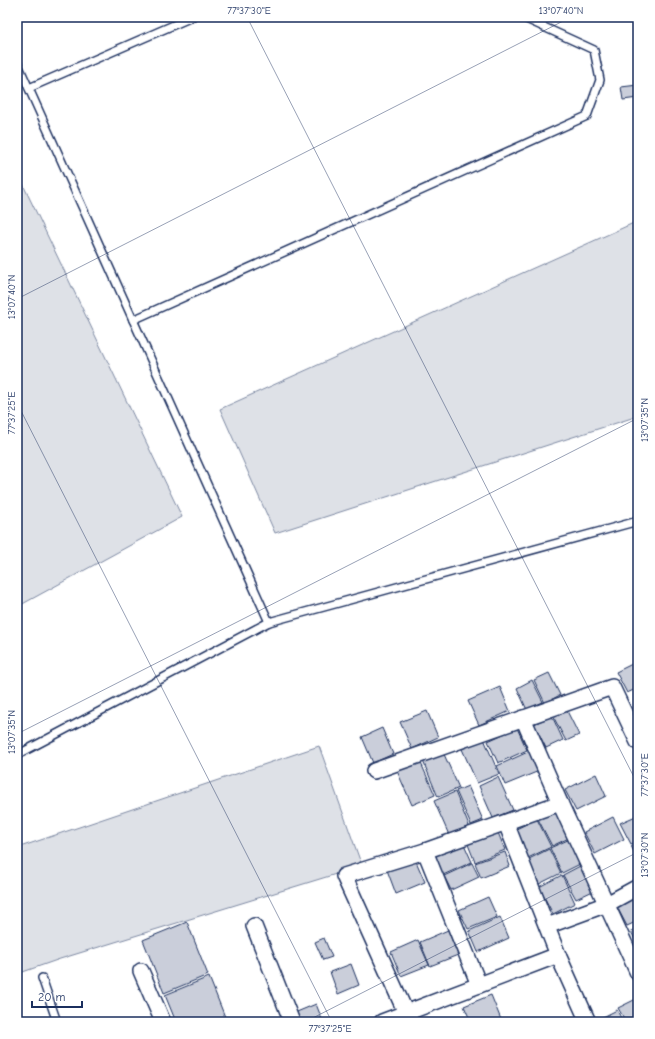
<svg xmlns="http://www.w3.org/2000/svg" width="655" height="1039" viewBox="0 0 655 1039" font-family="'Comic Neue',sans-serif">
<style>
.green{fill:#dee1e7;stroke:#7c88a2}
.building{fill:#caceda;stroke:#1b2f5e}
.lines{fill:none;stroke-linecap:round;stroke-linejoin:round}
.service-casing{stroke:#1b2f5e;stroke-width:10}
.minor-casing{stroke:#1b2f5e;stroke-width:18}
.service{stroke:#fff;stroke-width:7}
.minor{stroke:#fff;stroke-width:15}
.ticks{fill:none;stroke:#1b2f5e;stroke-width:1;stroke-opacity:0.45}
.neatline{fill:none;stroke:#1b2f5e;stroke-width:1.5}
.ticks-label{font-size:10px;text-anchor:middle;fill:#1b2f5e}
</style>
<rect width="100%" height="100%" fill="#fff"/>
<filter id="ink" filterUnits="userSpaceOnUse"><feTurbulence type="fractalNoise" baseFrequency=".025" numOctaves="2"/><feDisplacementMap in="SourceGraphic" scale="8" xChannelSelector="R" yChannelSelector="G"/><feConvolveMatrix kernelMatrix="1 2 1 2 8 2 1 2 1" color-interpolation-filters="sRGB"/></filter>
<g filter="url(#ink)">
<!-- green -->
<g class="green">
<path d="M17 172 182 517 17 607Z"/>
<path d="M638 221V416L275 533 220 409Z"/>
<path d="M319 746 362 866 60 959 17 974V848Z"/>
</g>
<!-- building -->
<g class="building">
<path d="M638 85V98L623 100 621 87Z"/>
<path d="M638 661V688L627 693 616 672Z"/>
<path d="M549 673 560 695 545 703 534 680Z"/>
<path d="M532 680 543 702 527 710 517 688Z"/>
<path d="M500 687 510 711 479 725 468 701Z"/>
<path d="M427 711 438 737 412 749 400 722Z"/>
<path d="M567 711 579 735 566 741 554 718Z"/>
<path d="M552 716 563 740 546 748 534 724Z"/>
<path d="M382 728 393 754 373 763 362 737Z"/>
<path d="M517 728 527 750 498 763 488 741Z"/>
<path d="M484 739 499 774 477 783 462 749Z"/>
<path d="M530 751 539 771 505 785 497 766Z"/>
<path d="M443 752 459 788 438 797 423 761Z"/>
<path d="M420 761 435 795 412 805 397 771Z"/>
<path d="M596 774 606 796 576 811 565 790Z"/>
<path d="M498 777 513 810 493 818 479 786Z"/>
<path d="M468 786 483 820 471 825 456 791Z"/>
<path d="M455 792 469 826 449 835 434 801Z"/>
<path d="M558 809 571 837 552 846 538 819Z"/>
<path d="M638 815V841L631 844 620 823Z"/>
<path d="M613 817 624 839 595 854 584 832Z"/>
<path d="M537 819 551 847 528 858 514 830Z"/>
<path d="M497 830 505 850 475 862 467 842Z"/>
<path d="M570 839 582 863 562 873 550 848Z"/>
<path d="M463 842 472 862 443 875 434 855Z"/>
<path d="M638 842V860L631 846Z"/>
<path d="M549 849 561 873 539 884 527 860Z"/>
<path d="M505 852 510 866 481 878 475 863Z"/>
<path d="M415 859 425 882 396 894 387 870Z"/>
<path d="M472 863 479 877 451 890 444 876Z"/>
<path d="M582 865 595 890 576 899 563 875Z"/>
<path d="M562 875 575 903 553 914 539 887Z"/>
<path d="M638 896V921L627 926 617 907Z"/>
<path d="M488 897 497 917 468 929 459 910Z"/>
<path d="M500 917 509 938 478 952 469 931Z"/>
<path d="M187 922 208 975 164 993 143 940Z"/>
<path d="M638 928V947L631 931Z"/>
<path d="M448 930 458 955 430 966 420 942Z"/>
<path d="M324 938 332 957 323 960 315 942Z"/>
<path d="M418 940 429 965 401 976 391 952Z"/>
<path d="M351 964 359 985 338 994 330 972Z"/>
<path d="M209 977 227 1022H176L165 995Z"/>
<path d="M491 995 502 1022H471L464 1006Z"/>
<path d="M638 998V1022H626L618 1008Z"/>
<path d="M316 1004 323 1022H296L292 1014Z"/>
<path d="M617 1010 623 1022H598L597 1020Z"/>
</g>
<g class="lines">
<!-- service casing -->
<g class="service-casing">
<g id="service">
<path d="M17 62 269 622"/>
<path d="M29 88 192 17"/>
<path d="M133 320 587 116 600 80 594 50 522 17"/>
<path d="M17 755 269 622 638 521"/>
<path d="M42 978 57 1022"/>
</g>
</g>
<!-- minor casing -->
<g class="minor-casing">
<g id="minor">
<path d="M374 771 612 687 638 742"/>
<path d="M560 803 638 973"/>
<path d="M425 851 479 985"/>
<path d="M254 926 292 1022"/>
<path d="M547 926 607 904 638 887"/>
<path d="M558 955 588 1022"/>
<path d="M141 971 163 1022"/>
<path d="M406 1013 344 876 425 851 560 803 523 718"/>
<path d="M382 1022 558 955 506 823"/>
</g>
</g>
<!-- service -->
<use href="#service" class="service"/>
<!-- minor -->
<use href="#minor" class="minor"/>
</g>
</g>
<!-- ticks -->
<path class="ticks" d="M247 17 638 785M17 299 571 17M17 403 332 1022M17 734 638 418M305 1022 638 852"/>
<!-- margin -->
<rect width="655" height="1039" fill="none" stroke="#fff" stroke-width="44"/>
<!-- scale -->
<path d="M32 1001v6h50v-6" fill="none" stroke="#1b2f5e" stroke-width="2"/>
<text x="38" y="1001" font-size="12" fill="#1b2f5e" stroke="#ffffff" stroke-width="3" paint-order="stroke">20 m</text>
<rect x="22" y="22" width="611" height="995" class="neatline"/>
<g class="ticks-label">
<text x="249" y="14">77°37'30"E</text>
<text x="561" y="14">13°07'40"N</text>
<text transform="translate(11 297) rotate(-90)" y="4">13°07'40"N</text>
<text transform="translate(11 413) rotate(-90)" y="4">77°37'25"E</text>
<text transform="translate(644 420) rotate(-90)" y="4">13°07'35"N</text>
<text transform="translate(11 732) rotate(-90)" y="4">13°07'35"N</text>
<text transform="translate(644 775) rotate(-90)" y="4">77°37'30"E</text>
<text transform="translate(644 855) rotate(-90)" y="4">13°07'30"N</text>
<text x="330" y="1032">77°37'25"E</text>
</g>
</svg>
